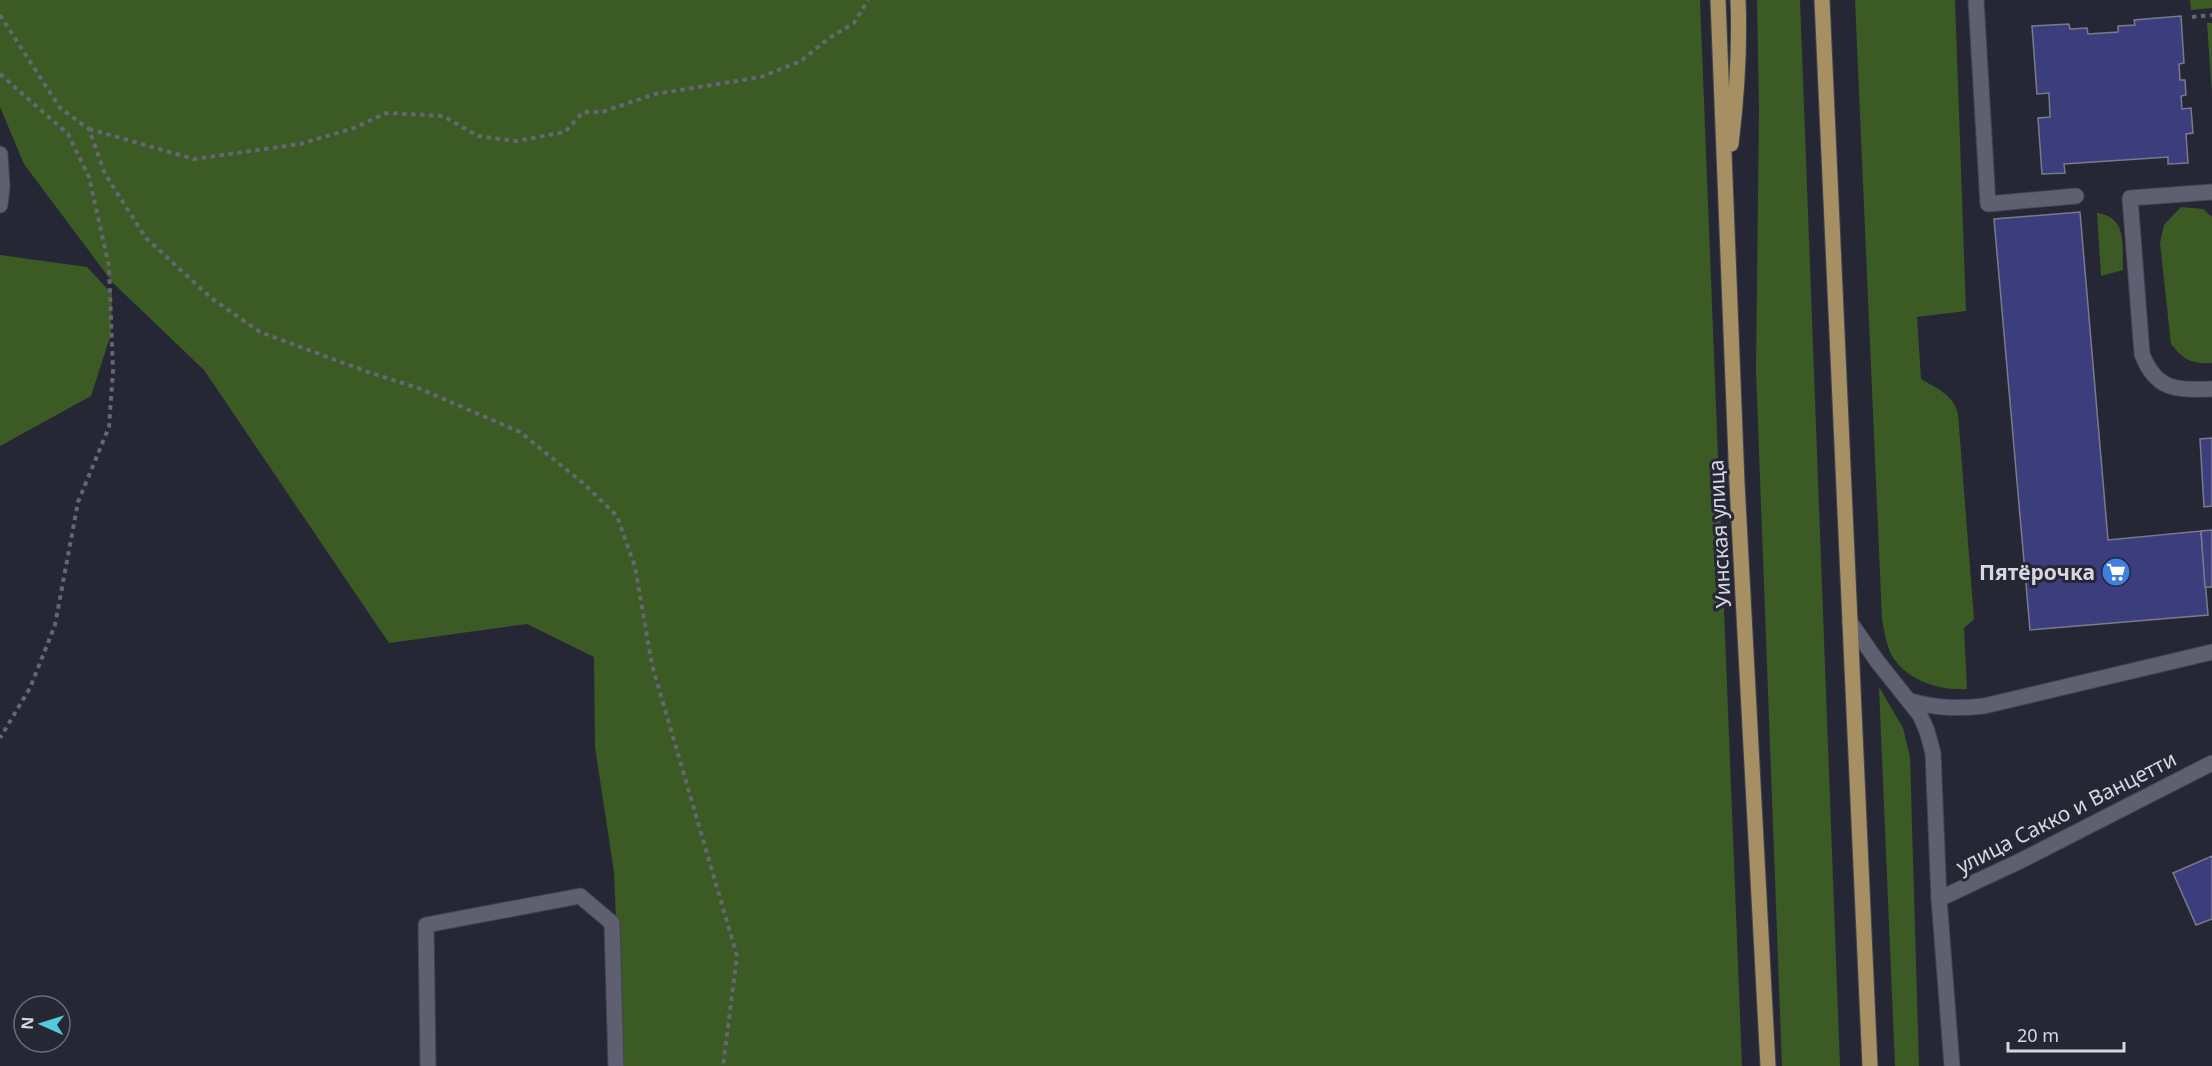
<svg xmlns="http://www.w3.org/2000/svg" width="2212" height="1066" viewBox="0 0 2212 1066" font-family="'Noto Sans',sans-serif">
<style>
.green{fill:#3c5b24}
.building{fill:#3c3d7c;stroke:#797b8c;stroke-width:1.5}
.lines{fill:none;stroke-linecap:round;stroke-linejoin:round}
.service-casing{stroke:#434450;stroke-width:17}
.minor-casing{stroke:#434450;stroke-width:17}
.primary-casing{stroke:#434450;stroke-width:17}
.path{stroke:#656672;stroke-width:4;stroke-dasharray:4.5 4.5;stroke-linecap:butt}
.service{stroke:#5e6071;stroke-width:15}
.minor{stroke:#5e6071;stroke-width:15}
.primary{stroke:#a78f64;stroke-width:15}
.labels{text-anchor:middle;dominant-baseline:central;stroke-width:6;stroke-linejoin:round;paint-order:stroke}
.street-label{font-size:21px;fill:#d6d7e1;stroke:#262735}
.poi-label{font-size:21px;font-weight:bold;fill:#d6d7e1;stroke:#262735;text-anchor:end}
</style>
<rect width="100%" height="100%" fill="#262735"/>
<!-- green -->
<g class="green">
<path d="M0 0H1700L1742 1066H622L614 872 595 747 594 657 527 624 389 643 204 370 113 283 24 164 0 107Z"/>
<path d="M1757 0H1800L1840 1066H1782L1756 371 1759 109Z"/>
<path d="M1855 0H1955L1966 311 1917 317 1921 379C1936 388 1954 395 1958 414L1974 619 1964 628 1967 689C1938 691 1903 679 1890 652 1886 642 1884 630 1882 619Z"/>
<path d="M2190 0H2212V8L2191 10Z"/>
<path d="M2207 23H2212V93Z"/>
<path d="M2181 207 2203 209 2212 217V363C2191 364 2184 360 2171 344L2160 243 2164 225Z"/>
<path d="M2097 213C2128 217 2122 246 2123 270L2101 276Z"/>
<path d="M0 255 87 267 112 294 111 334 91 396 0 446Z"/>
<path d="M1879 687 1903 728 1910 757 1919 1066H1895Z"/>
</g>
<!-- building -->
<g class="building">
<path d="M2181 16 2184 63 2179 64 2180 80H2185L2186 95 2181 96 2182 109 2191 108 2193 133 2186 134 2188 163 2168 164V157L2064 164 2065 173 2042 174 2038 118 2050 117 2049 93 2037 94 2032 26 2069 24 2070 29 2087 28 2088 34 2118 32V26L2135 25 2134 20Z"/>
<path d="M2080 212 2108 540 2201 531 2208 615 2030 630 1994 219Z"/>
<path d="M2212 438V506L2204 507 2200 439Z"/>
<path d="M2212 530V587H2205L2201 531Z"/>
<path d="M2212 856V919L2196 925 2173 873Z"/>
</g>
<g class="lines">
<!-- service casing -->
<g class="service-casing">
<g id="service">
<path d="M1976 0 1988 204 2076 196"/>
<path d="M0 154 2 187 0 205"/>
<path d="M2212 192 2130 198 2142 354C2156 391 2177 390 2212 389"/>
<path d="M1910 701C1936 708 1957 709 1984 706L2212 652"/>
<path d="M428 1066 426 925 580 896 612 923 616 1066"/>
</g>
</g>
<!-- minor casing -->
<g class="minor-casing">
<g id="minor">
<path d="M1850 622 1877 661 1920 715 1927 731 1933 753 1939 899 1952 1066"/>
<path d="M1939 899 2020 861 2212 763"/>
</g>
</g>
<!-- primary casing -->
<g class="primary-casing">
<g id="primary">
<path d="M1718 0 1737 483 1768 1066"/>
<path d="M1822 0 1870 1066"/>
<path d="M1731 144C1737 95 1740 49 1738 0"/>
</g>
</g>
<!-- path -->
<g class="path">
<path d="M0 15 60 108 89 129 105 174 146 238 211 298 260 332 368 372 418 388 520 432 583 483 617 516 635 567 652 665 737 956 723 1066"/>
<path d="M2192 17 2212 15"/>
<path d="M0 74 68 134 89 177 109 266 113 371 109 427 78 502 55 625 30 688 0 738"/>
<path d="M89 129 194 159 300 144 354 128 386 113 443 116 478 136 516 141 565 132 583 112H602L655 94 761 77 801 61 829 38 854 23 868 0"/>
</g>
<!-- service -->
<use href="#service" class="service"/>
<!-- minor -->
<use href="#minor" class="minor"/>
<!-- primary -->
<use href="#primary" class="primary"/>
</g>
<!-- icons -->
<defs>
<g id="supermarket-disc" transform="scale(1.5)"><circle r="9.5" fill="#3f7fe0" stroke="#262735"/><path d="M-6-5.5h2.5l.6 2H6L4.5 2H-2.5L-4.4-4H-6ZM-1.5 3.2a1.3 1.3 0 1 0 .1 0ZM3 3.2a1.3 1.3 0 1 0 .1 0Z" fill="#fff"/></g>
</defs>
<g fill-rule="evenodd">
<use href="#supermarket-disc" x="2116" y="572"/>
</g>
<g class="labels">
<!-- street labels -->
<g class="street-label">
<text transform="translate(1719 534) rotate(-93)">Уинская улица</text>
<text transform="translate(2066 812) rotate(-27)">улица Сакко и Ванцетти</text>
</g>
<!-- poi labels -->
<g class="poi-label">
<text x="2095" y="572">Пятёрочка</text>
</g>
</g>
<!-- north arrow -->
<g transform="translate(42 1024) rotate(273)"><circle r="28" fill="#262735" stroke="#6c6d7a" stroke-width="1.5"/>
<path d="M0-4.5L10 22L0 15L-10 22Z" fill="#52cbda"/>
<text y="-9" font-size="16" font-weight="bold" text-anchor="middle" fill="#d6d7e1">N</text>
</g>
<!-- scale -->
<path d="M2008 1042v9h116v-9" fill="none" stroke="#d6d7e1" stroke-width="3"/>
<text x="2017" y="1042" font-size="18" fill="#d6d7e1" stroke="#262735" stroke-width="4.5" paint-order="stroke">20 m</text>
</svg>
